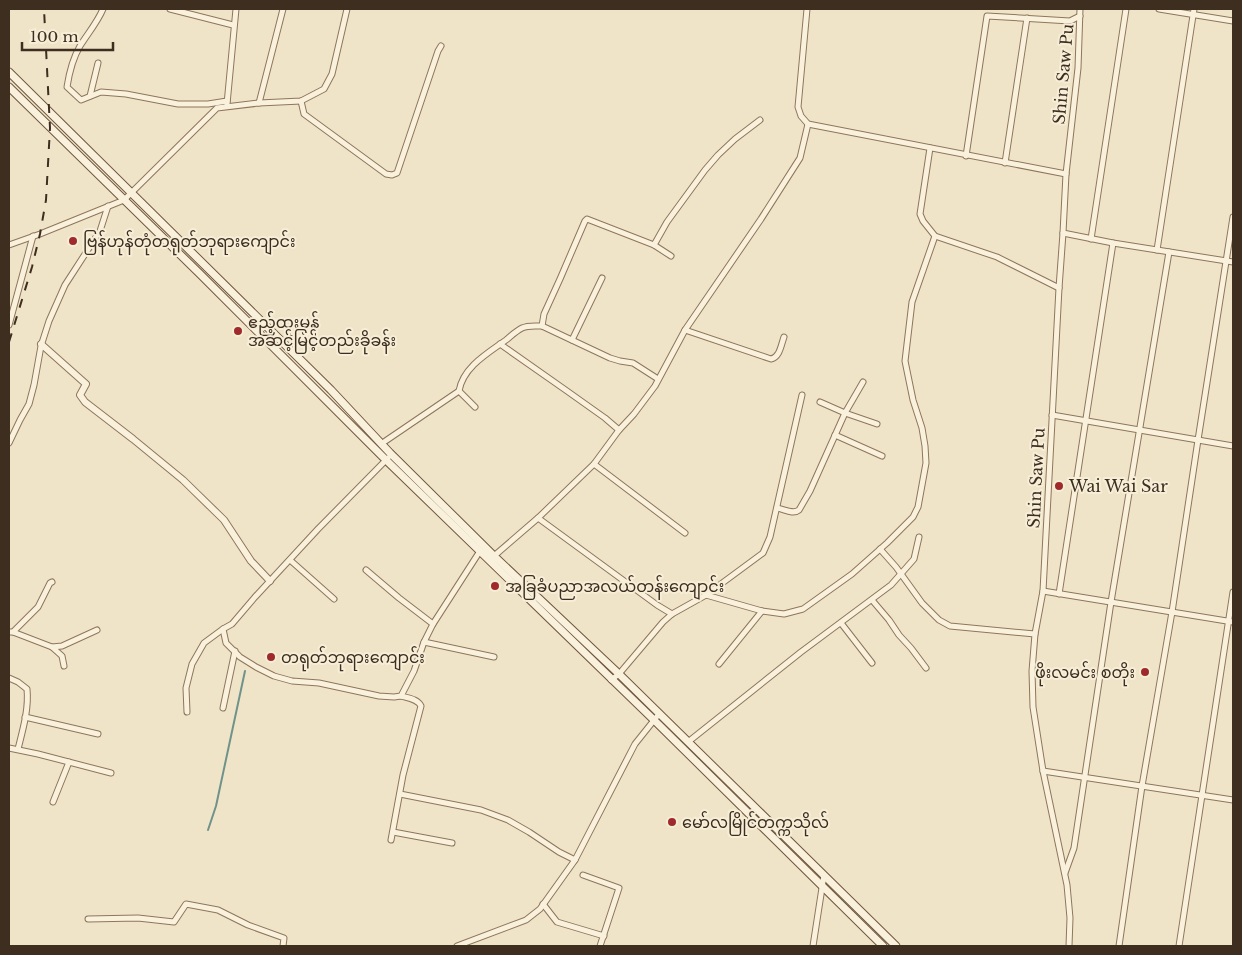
<svg xmlns="http://www.w3.org/2000/svg" width="1242" height="955" viewBox="0 0 1242 955" font-family="'Libre Baskerville','Noto Sans Myanmar',serif">
<style>
.lines{fill:none;stroke-linecap:round;stroke-linejoin:round}
.stream{stroke:#6f938a;stroke-width:2}
.minor-casing{stroke:#8d765c;stroke-width:7}
.tertiary-casing{stroke:#8d765c;stroke-width:8}
.secondary-casing{stroke:#6f573f;stroke-width:9}
.minor{stroke:#faf1dc;stroke-width:5}
.tertiary{stroke:#faf1dc;stroke-width:6}
.secondary{stroke:#faf1dc;stroke-width:7}
.rail{stroke:#3d2e20;stroke-width:2;stroke-dasharray:9 9;stroke-linecap:butt}
.poi-dot{fill:#9e2a2b;stroke:#f7eed8;stroke-width:2}
.labels{text-anchor:middle;dominant-baseline:central;stroke-width:4;stroke-linejoin:round;paint-order:stroke}
.street-label{font-size:16px;fill:#3d2e20;stroke:#f7eed8}
.poi-label{font-size:16px;fill:#3d2e20;stroke:#f7eed8;text-anchor:start}
</style>
<rect width="100%" height="100%" fill="#f0e4c8"/>
<g class="lines">
<!-- stream -->
<path class="stream" d="M208 830 216 806 245 671"/>
<!-- minor casing -->
<g class="minor-casing">
<g id="minor">
<path d="M103 9C97 23 88 33 80 46 73 58 69 74 67 87L81 100 101 92 126 94 178 104H208L227 101"/>
<path d="M170 9 233 25"/>
<path d="M807 9 798 107 801 116 808 124 1066 174"/>
<path d="M1159 9 1233 21"/>
<path d="M90 96 98 63"/>
<path d="M301 101 304 114 386 174 392 175 397 173 438 51 441 46"/>
<path d="M259 103 283 9"/>
<path d="M227 104 236 9"/>
<path d="M930 148 920 214 923 221 935 236 997 257 1059 288"/>
<path d="M966 156 987 16 1070 21 1080 16"/>
<path d="M1005 163 1027 18"/>
<path d="M1063 233 1113 243 1233 262"/>
<path d="M1091 239 1126 9"/>
<path d="M9 245 40 234 124 200 217 108 259 103 301 101 324 89 332 74 347 9"/>
<path d="M654 245 667 222 705 170 718 155 735 139 760 120"/>
<path d="M1157 250 1194 9"/>
<path d="M9 325 33 236"/>
<path d="M542 326 544 314 560 279 585 221 587 219 654 245 671 256"/>
<path d="M685 330 771 359C780 357 781 345 784 337"/>
<path d="M572 340 602 278"/>
<path d="M500 344 567 391 605 418 619 430"/>
<path d="M820 402 845 413 877 424"/>
<path d="M475 407 459 391C463 367 488 353 506 340 511 336 516 331 522 328 528 325 535 326 542 326L610 358 620 361 633 363 658 379"/>
<path d="M1052 415 1233 446"/>
<path d="M835 435 882 456"/>
<path d="M9 443 20 420 29 404 34 385 41 346 49 321 65 285 100 231 108 206"/>
<path d="M381 444 459 391"/>
<path d="M388 458 318 529 255 597 232 624 223 629 226 643 240 657 256 667 274 676 292 681 319 683 379 696 394 697 401 696 414 671 424 642 433 624 480 551"/>
<path d="M594 464 685 533"/>
<path d="M777 508C784 509 793 515 799 510L810 491 845 413 863 382"/>
<path d="M538 518 657 605 672 614"/>
<path d="M880 549 896 567 922 603 939 620 950 626 1035 634"/>
<path d="M494 556 538 518 594 464 619 430 634 414 655 386 685 330 761 219 800 158 808 124"/>
<path d="M290 560 334 599"/>
<path d="M366 570 399 598 433 624"/>
<path d="M1043 591 1233 622"/>
<path d="M1059 594 1113 243"/>
<path d="M706 595 762 611 784 614 803 609 852 574 887 543 913 517 918 507 926 463 925 446 922 428 913 400 905 361 912 302 935 236"/>
<path d="M872 600 889 620 899 635 911 648 926 668"/>
<path d="M841 623 872 663"/>
<path d="M9 632H13L38 607 50 583 52 582"/>
<path d="M13 632 52 647 62 656 64 666"/>
<path d="M424 642 494 657"/>
<path d="M52 647 62 646 97 630"/>
<path d="M719 664 762 611"/>
<path d="M9 678 18 682 27 689C29 709 23 729 18 749"/>
<path d="M611 680 619 674 663 622 672 614 706 595 763 553 770 537 802 395"/>
<path d="M223 708 235 651"/>
<path d="M187 712 186 688 192 664 204 643 223 629"/>
<path d="M25 717 98 734"/>
<path d="M688 742 801 652 891 585 914 559 919 537"/>
<path d="M9 748 38 754 111 773"/>
<path d="M1043 771 1233 800"/>
<path d="M400 794 481 810 508 820 529 832 559 852 575 860"/>
<path d="M53 802 69 762"/>
<path d="M393 832 452 843"/>
<path d="M391 840 403 775 421 706C418 699 408 698 401 696"/>
<path d="M1065 873 1074 848 1111 602 1169 252"/>
<path d="M583 875 619 888 600 946"/>
<path d="M543 904 557 922 604 936"/>
<path d="M88 919 138 918 174 922 186 904 218 910 248 925 284 938 283 946"/>
<path d="M457 946 526 920 540 909 575 860 635 744 659 714"/>
<path d="M813 946 824 875"/>
<path d="M1069 946 1070 918 1067 885 1043 771 1033 707 1032 671 1035 634 1043 591 1059 288 1063 233 1066 174 1078 68 1080 9"/>
<path d="M1119 946 1142 786 1172 612 1198 440 1233 217"/>
<path d="M1179 946 1233 592"/>
</g>
</g>
<!-- tertiary casing -->
<g class="tertiary-casing">
<path id="tertiary" d="M41 344 86 384 80 395 85 402 133 439 183 480 224 520 251 561 270 581"/>
</g>
<!-- secondary casing -->
<g class="secondary-casing">
<g id="secondary">
<path d="M9 72 331 390 390 453 494 556 619 674 896 946"/>
<path d="M9 87 199 273 386 460 654 720 883 946"/>
</g>
</g>
<!-- minor -->
<use href="#minor" class="minor"/>
<!-- tertiary -->
<use href="#tertiary" class="tertiary"/>
<!-- secondary -->
<use href="#secondary" class="secondary"/>
<!-- rail -->
<path class="rail" d="M9 342 32 267 40 234 46 200 50 128 44 9"/>
</g>
<!-- markers -->
<g class="poi-dot">
<circle cx="73" cy="241" r="5"/>
<circle cx="238" cy="331" r="5"/>
<circle cx="1059" cy="486" r="5"/>
<circle cx="495" cy="586" r="5"/>
<circle cx="271" cy="657" r="5"/>
<circle cx="1145" cy="672" r="5"/>
<circle cx="672" cy="822" r="5"/>
</g>
<g class="labels">
<!-- street labels -->
<g class="street-label">
<text transform="translate(1063 74) rotate(-85)">Shin Saw Pu</text>
<text transform="translate(1036 478) rotate(-87)">Shin Saw Pu</text>
</g>
<!-- poi labels -->
<g class="poi-label">
<text x="83" y="241">ဗြန်ဟုန်တုံတရုတ်ဘုရားကျောင်း</text>
<text x="248" y="322">ဧည့်ထူးမွန်<tspan x="248" dy="18">အဆင့်မြင့်တည်းခိုခန်း</tspan></text>
<text x="1069" y="486">Wai Wai Sar</text>
<text x="505" y="586">အခြခံပညာအလယ်တန်းကျောင်း</text>
<text x="281" y="657">တရုတ်ဘုရားကျောင်း</text>
<text x="1135" y="672" text-anchor="end">ဖိုးလမင်း စတိုး</text>
<text x="682" y="822">မော်လမြိုင်တက္ကသိုလ်</text>
</g>
</g>
<!-- border -->
<rect width="1242" height="955" fill="none" stroke="#3d2e20" stroke-width="20"/>
<!-- scale -->
<path d="M22 42v8h91v-8" fill="none" stroke="#3d2e20" stroke-width="2.5"/>
<text x="30" y="42" font-size="15" fill="#3d2e20" stroke="#f7eed8" stroke-width="4" paint-order="stroke">100 m</text>
</svg>
